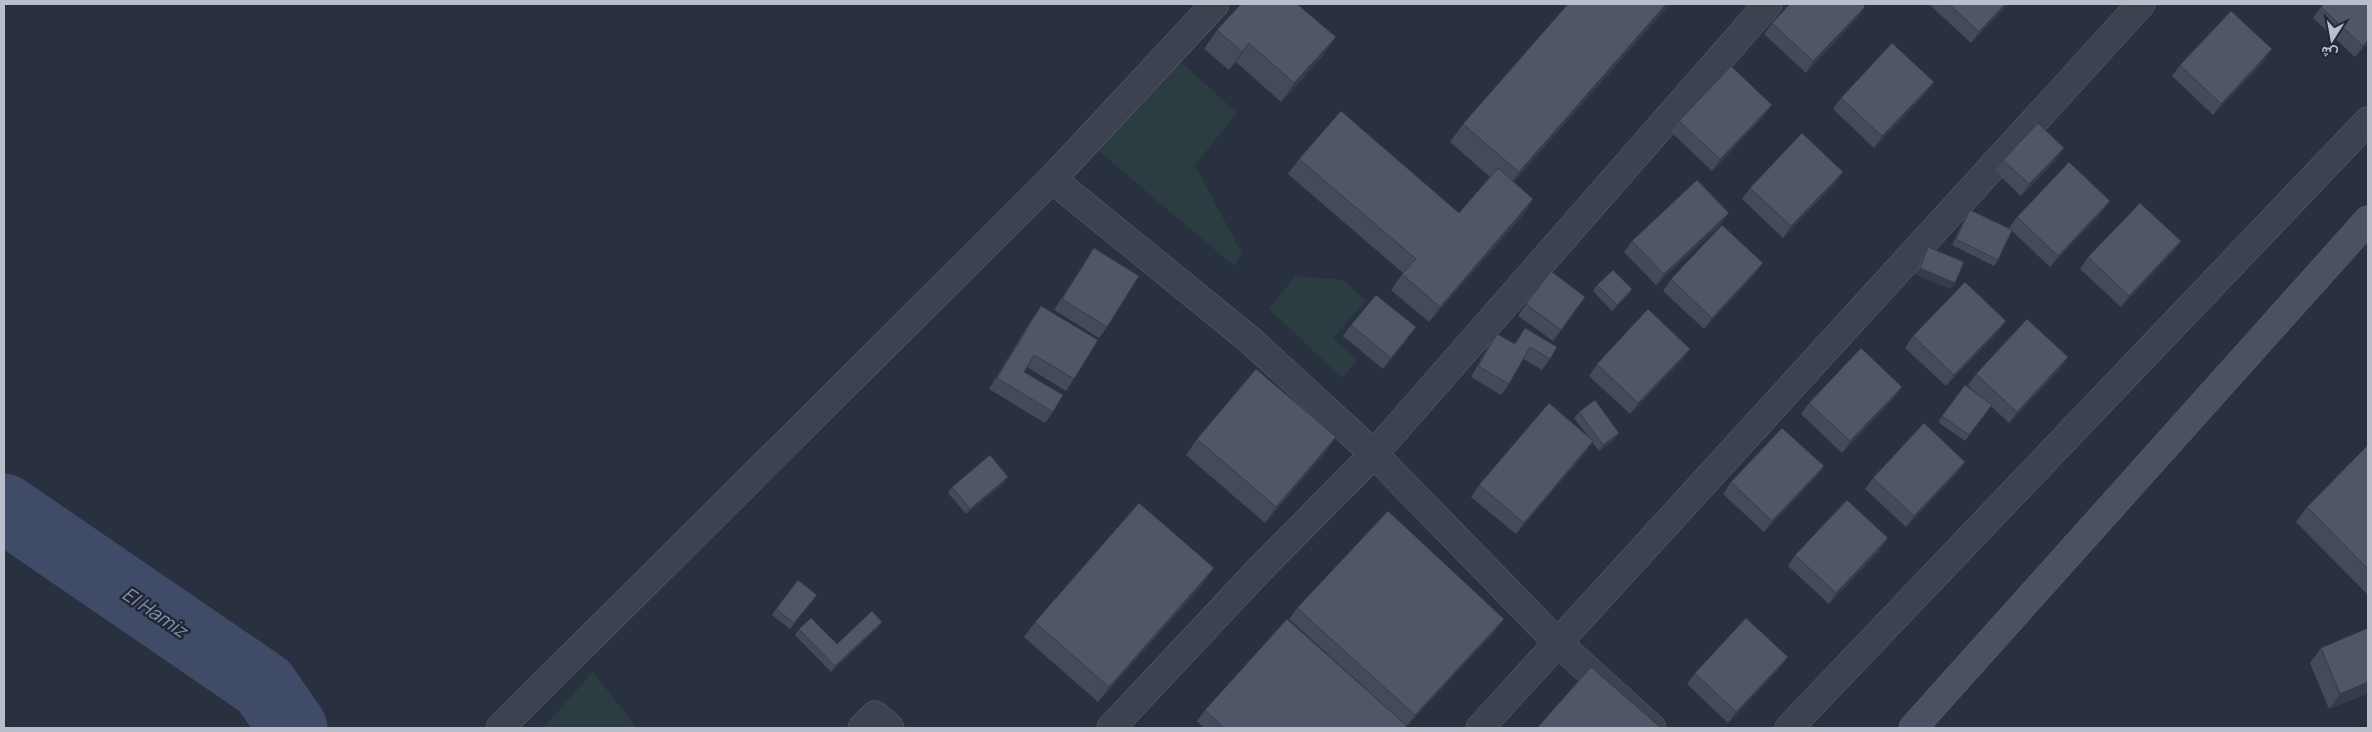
<svg xmlns="http://www.w3.org/2000/svg" width="2372" height="732" viewBox="0 0 2372 732" font-family="Manrope,Vazirmatn,sans-serif">
<style>
.green{fill:#2b3d41}
.lines{fill:none;stroke-linecap:round;stroke-linejoin:round}
.river{stroke:#404c67;stroke-width:69}
.minor-casing{stroke:#5a606d;stroke-width:29}
.tertiary-casing{stroke:#5a606d;stroke-width:29}
.secondary-casing{stroke:#5a606d;stroke-width:29}
.minor{stroke:#3c424f;stroke-width:28}
.tertiary{stroke:#3c424f;stroke-width:28}
.secondary{stroke:#4b5162;stroke-width:28}
.wall{fill:#444a59}
.shaded-wall{fill:#373c49}
.building{fill:#4f5668;stroke:#373c49}
.labels{text-anchor:middle;dominant-baseline:central;stroke-width:5;stroke-linejoin:round;paint-order:stroke}
.water-label{font-size:19px;font-style:italic;fill:#8491ae;stroke:#212735}
</style>
<rect width="100%" height="100%" fill="#29303f"/>
<!-- green -->
<g class="green">
<path d="M1171 53 1237 113 1195 165 1242 254 1234 266 1087 141Z"/>
<path d="M1295 276 1343 280 1366 301 1333 338 1358 360 1342 378 1269 309Z"/>
<path d="M593 672 637 728H543Z"/>
</g>
<g class="lines">
<!-- river -->
<path class="river" d="M4 508 264 686 293 728"/>
<!-- minor casing -->
<g class="minor-casing">
<g id="minor">
<path d="M1052 179 1250 340 1374 454 1557 642 1652 728"/>
<path d="M862 728 875 715 890 728"/>
<path d="M1111 728 1263 566 1374 454 1768 4"/>
<path d="M1480 728 2141 4"/>
<path d="M1789 728 2368 121"/>
</g>
</g>
<!-- tertiary casing -->
<g class="tertiary-casing">
<path id="tertiary" d="M500 728 1052 179 1215 4"/>
</g>
<!-- secondary casing -->
<g class="secondary-casing">
<path id="secondary" d="M1913 728 2368 220"/>
</g>
<!-- minor -->
<use href="#minor" class="minor"/>
<!-- tertiary -->
<use href="#tertiary" class="tertiary"/>
<!-- secondary -->
<use href="#secondary" class="secondary"/>
</g>
<!-- wall -->
<g class="wall">
<path d="M1670 4 1513 182 1533 199 1523 215 1429 322 1391 290 1403 273 1288 174 1299 159 1459 213 1490 177 1450 142 1463 124Z"/>
<path d="M1931 4H2008L1971 43 1930 5Z"/>
<path d="M2368 4V43L2355 57 2313 18 2321 7Z"/>
<path d="M1857 18 1806 73 1764 34 1772 23Z"/>
<path d="M1217 30 1323 56 1281 102 1236 62 1229 70 1204 49Z"/>
<path d="M2264 61 2213 115 2172 76 2180 65Z"/>
<path d="M1934 82 1926 93 1874 148 1833 109 1841 98Z"/>
<path d="M1764 116 1712 171 1671 132 1679 121Z"/>
<path d="M2003 160H2056L2021 196 1995 171Z"/>
<path d="M1843 172 1835 183 1783 238 1742 199 1750 188Z"/>
<path d="M2110 201 2102 212 2050 267 2012 231 1998 260 1994 266 1952 245 1966 216 1970 210 2009 228 2017 217Z"/>
<path d="M1721 224 1656 285 1624 252 1632 241Z"/>
<path d="M2181 241 2173 252 2121 307 2080 269 2088 257Z"/>
<path d="M1928 247 1951 289 1915 274 1924 253Z"/>
<path d="M1094 248 1107 327 1099 338 1054 310Z"/>
<path d="M1755 274 1704 329 1663 291 1671 279Z"/>
<path d="M1597 285 1632 289 1628 295 1612 311 1593 291Z"/>
<path d="M1585 297 1553 341 1518 316 1526 304Z"/>
<path d="M1041 306 1074 379 1066 391 1027 367 1024 372 1053 412 1045 423 989 389 1033 317Z"/>
<path d="M2006 321 1998 332 1946 386 1905 348 1913 336Z"/>
<path d="M1351 325 1408 338 1383 369 1343 336Z"/>
<path d="M1525 328 1550 359 1542 370 1523 359 1509 384 1501 395 1471 377 1489 345 1497 334 1514 344Z"/>
<path d="M1690 349 1682 360 1630 414 1589 376 1597 364Z"/>
<path d="M2060 369 2009 423 1991 406 1965 441 1938 422 1965 385 1979 396 1968 385 1976 374Z"/>
<path d="M1894 398 1842 453 1801 414 1809 403Z"/>
<path d="M1579 412 1615 439 1599 451 1592 442 1586 452 1516 534 1471 497 1479 485 1587 435 1574 418Z"/>
<path d="M1197 439 1325 453 1265 523 1186 455Z"/>
<path d="M2368 445V595L2296 522 2307 507Z"/>
<path d="M1965 462 1957 473 1906 527 1865 489 1873 478Z"/>
<path d="M1824 466 1816 477 1764 532 1723 494 1731 482Z"/>
<path d="M1004 483 966 514 948 493 952 487Z"/>
<path d="M1880 550 1829 604 1788 566 1795 555Z"/>
<path d="M1203 584 1098 702 1024 637 1035 622Z"/>
<path d="M812 601 790 629 772 615 776 609Z"/>
<path d="M1297 608 1496 630 1407 726 1289 619Z"/>
<path d="M878 628 831 672 795 635 799 629 837 644Z"/>
<path d="M2368 628V693L2329 709 2310 663 2321 648Z"/>
<path d="M1780 668 1728 723 1687 684 1695 673Z"/>
<path d="M1205 710 1405 728H1204L1197 721Z"/>
</g>
<!-- shaded-wall -->
<g class="shaded-wall">
<path d="M1666 4H1670L1506 191 1519 172Z"/>
<path d="M2005 4H2008L1971 43 1979 32Z"/>
<path d="M1865 7 1857 18 1806 73 1813 61Z"/>
<path d="M1336 37 1323 56 1281 102 1294 83Z"/>
<path d="M2368 40V43L2355 57 2363 46Z"/>
<path d="M1249 43 1236 62 1229 70 1242 52Z"/>
<path d="M2272 49 2264 61 2213 115 2221 104Z"/>
<path d="M1934 82 1926 93 1874 148 1882 136Z"/>
<path d="M1772 105 1764 116 1712 171 1720 159Z"/>
<path d="M2064 148 2056 160 2021 196 2029 184Z"/>
<path d="M1843 172 1835 183 1783 238 1791 226Z"/>
<path d="M1533 199 1523 215 1429 322 1440 307Z"/>
<path d="M2110 201 2102 212 2050 267 2058 256Z"/>
<path d="M1729 213 1721 224 1656 285 1664 274Z"/>
<path d="M2181 241 2173 252 2121 307 2129 296Z"/>
<path d="M1763 263 1755 274 1704 329 1712 318Z"/>
<path d="M1920 268 1955 283 1951 289 1915 274Z"/>
<path d="M1632 289 1628 295 1612 311 1617 305Z"/>
<path d="M2006 321 1998 332 1946 386 1954 375Z"/>
<path d="M1416 327 1408 338 1383 369 1391 358Z"/>
<path d="M1690 349 1682 360 1630 414 1638 403Z"/>
<path d="M2068 357 2060 369 2009 423 2017 412Z"/>
<path d="M1902 387 1894 398 1842 453 1850 441Z"/>
<path d="M1619 433 1615 439 1599 451 1603 445Z"/>
<path d="M1336 437 1325 453 1265 523 1276 507Z"/>
<path d="M1593 441 1586 452 1516 534 1524 523Z"/>
<path d="M1965 462 1957 473 1906 527 1914 516Z"/>
<path d="M1824 466 1816 477 1764 532 1772 521Z"/>
<path d="M1008 477 1004 483 966 514 970 509Z"/>
<path d="M1888 538 1880 550 1829 604 1836 593Z"/>
<path d="M1214 568 1203 584 1098 702 1109 687Z"/>
<path d="M1504 619 1496 630 1407 726 1415 715Z"/>
<path d="M882 622 878 628 831 672 835 666Z"/>
<path d="M1788 657 1780 668 1728 723 1736 712Z"/>
<path d="M2368 682V693L2329 709 2340 694Z"/>
</g>
<!-- building -->
<g class="building">
<path d="M1241 4H1297L1336 37 1294 83 1249 43 1242 52 1217 30Z"/>
<path d="M1568 4H1666L1519 172 1463 124Z"/>
<path d="M1790 4H1862L1865 7 1813 61 1772 23Z"/>
<path d="M1949 4H2005L1979 32Z"/>
<path d="M2324 4H2368V40L2363 46 2321 7Z"/>
<path d="M2231 11 2272 49 2221 104 2180 65Z"/>
<path d="M1892 43 1934 82 1882 136 1841 98Z"/>
<path d="M1731 66 1772 105 1720 159 1679 121Z"/>
<path d="M1341 111 1459 213 1498 168 1533 199 1440 307 1402 274 1416 259 1299 159Z"/>
<path d="M2038 123 2064 148 2029 184 2003 160Z"/>
<path d="M1802 133 1843 172 1791 226 1750 188Z"/>
<path d="M2069 162 2110 201 2058 256 2017 217Z"/>
<path d="M1697 180 1729 213 1664 274 1632 241Z"/>
<path d="M2140 203 2181 241 2129 296 2088 257Z"/>
<path d="M1970 210 2012 230 1998 260 1956 239Z"/>
<path d="M1722 225 1763 263 1712 318 1671 279Z"/>
<path d="M1928 247 1964 262 1955 283 1920 268Z"/>
<path d="M1094 248 1139 276 1107 327 1062 299Z"/>
<path d="M1613 270 1632 289 1617 305 1597 285Z"/>
<path d="M1551 271 1585 297 1561 330 1526 304Z"/>
<path d="M1965 282 2006 321 1954 375 1913 336Z"/>
<path d="M1376 295 1416 327 1391 358 1351 325Z"/>
<path d="M1041 306 1098 340 1074 379 1034 355 1024 372 1063 395 1053 412 997 378Z"/>
<path d="M1648 309 1690 349 1638 403 1597 364Z"/>
<path d="M2027 319 2068 357 2017 412 1976 374Z"/>
<path d="M1525 328 1557 347 1550 359 1530 347 1509 384 1478 366 1497 334 1515 344Z"/>
<path d="M1861 348 1902 387 1850 441 1809 403Z"/>
<path d="M1256 369 1336 437 1276 507 1197 439Z"/>
<path d="M1965 385 1992 405 1969 435 1942 416Z"/>
<path d="M1595 400 1619 433 1603 445 1579 412Z"/>
<path d="M1549 403 1593 441 1524 523 1479 485Z"/>
<path d="M1924 423 1965 462 1914 516 1873 478Z"/>
<path d="M1782 428 1824 466 1772 521 1731 482Z"/>
<path d="M2368 445V569L2307 507Z"/>
<path d="M990 455 1008 477 970 509 952 487Z"/>
<path d="M1847 500 1888 538 1836 593 1795 555Z"/>
<path d="M1139 503 1214 568 1109 687 1035 622Z"/>
<path d="M1388 511 1504 619 1415 715 1297 608Z"/>
<path d="M798 580 817 595 794 623 776 609Z"/>
<path d="M872 611 882 622 835 666 799 629 811 618 837 644Z"/>
<path d="M1746 618 1788 657 1736 712 1695 673Z"/>
<path d="M1287 619 1407 726 1405 728H1224L1205 710Z"/>
<path d="M2368 628V682L2340 694 2321 648Z"/>
<path d="M1591 667 1661 728H1537Z"/>
</g>
<g class="labels">
<!-- water labels -->
<g class="water-label">
<text transform="translate(155 612) rotate(34)">El Hamiz</text>
</g>
</g>
<!-- border -->
<rect width="2372" height="732" fill="none" stroke="#b9beca" stroke-width="10"/>
<!-- north arrow -->
<g transform="translate(2332 40) rotate(191)" stroke="#212735" stroke-width="4" paint-order="stroke">
<path d="M0-4L9 19L0 12L-9 19Z" fill="#b9beca"/>
<text y="-8" font-size="14" font-weight="bold" text-anchor="middle" fill="#b9beca">ش</text>
</g>
</svg>
